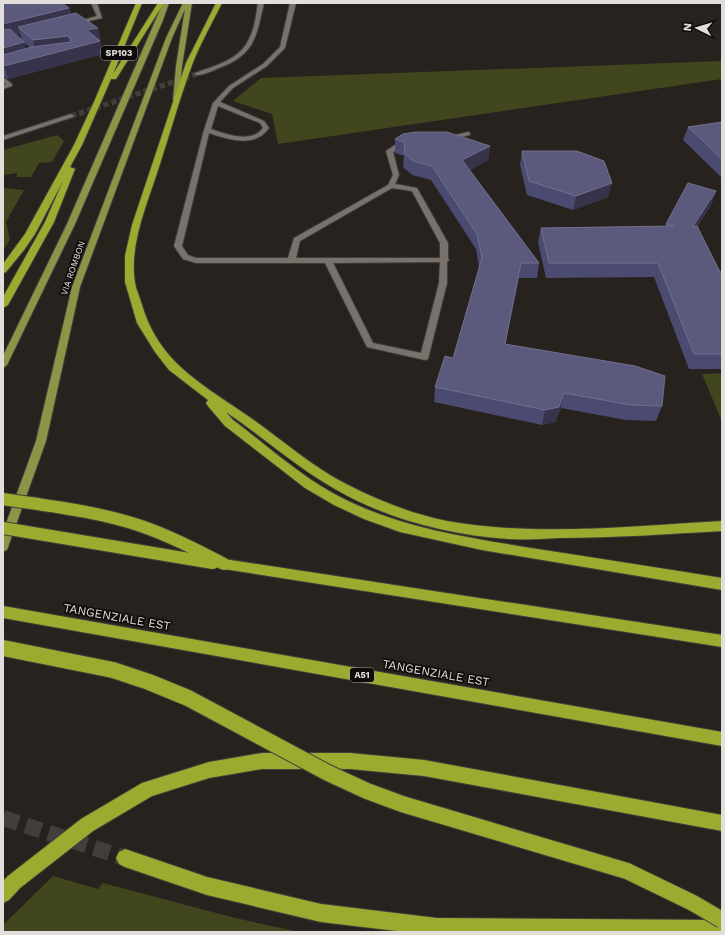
<svg xmlns="http://www.w3.org/2000/svg" width="725" height="935" viewBox="0 0 725 935" font-family="'Work Sans',sans-serif">
<style>
.green{fill:#42461e}
.lines{fill:none;stroke-linecap:round;stroke-linejoin:round}
.street-tunnel{stroke:#433e3a;stroke-width:5.5;stroke-dasharray:5.5 3;stroke-linecap:butt}
.highway-tunnel{stroke:#433e3a;stroke-width:16;stroke-dasharray:16 8;stroke-linecap:butt}
.lane-casing{stroke:#423e3b;stroke-width:2}
.street-casing{stroke:#423e3b;stroke-width:2}
.primary-casing{stroke:#423e3b;stroke-width:2}
.highway-casing{stroke:#423e3b;stroke-width:2}
.lane{fill:#78716c;fill-rule:evenodd}
.street{fill:#78716c;fill-rule:evenodd}
.primary{fill:#8c9448;fill-rule:evenodd}
.highway{fill:#9aab30;fill-rule:evenodd}
.highway-bridge-far1-casing{stroke:#423e3b;stroke-width:14;stroke-linecap:butt}
.highway-bridge-casing{stroke:#423e3b;stroke-width:18;stroke-linecap:butt}
.highway-bridge-far1{stroke:#9aab30;stroke-width:12}
.highway-bridge{stroke:#9aab30;stroke-width:16}
.wall{fill:#4b4a71;fill-rule:evenodd}
.shaded-wall{fill:#36334b}
.building{fill:#5c5a7c;stroke:#716f8b}
.labels{text-anchor:middle;dominant-baseline:central;stroke-width:3.5;stroke-linejoin:round;paint-order:stroke}
.shield{fill:#0e0c0a;stroke:#a29f9c;stroke-width:1}
.shield-label{font-size:9px;font-weight:bold;fill:#e2dedb}
.far-street-label{font-size:9px;fill:#e2dedb;stroke:#0e0c0a}
.near-street-label{font-size:12px;fill:#e2dedb;stroke:#0e0c0a}
</style>
<rect width="100%" height="100%" fill="#27221d"/>
<!-- green -->
<g class="green">
<path d="M722 61V79L278 144 272 114 233 101 261 78Z"/>
<path d="M57 135 64 141 52 162 39 163 31 177H17V173L3 175V150Z"/>
<path d="M3 188 24 190 6 222 10 240 3 250Z"/>
<path d="M722 373V419H721L702 374Z"/>
<path d="M53 876 98 889 103 883 235 918 299 932H3V925Z"/>
</g>
<g class="lines">
<!-- street-tunnel -->
<path class="street-tunnel" d="M71 116 197 74"/>
<!-- highway-tunnel -->
<path class="highway-tunnel" d="M3 818 125 858"/>
<!-- lane casing -->
<g class="lane-casing">
<g id="lane">
<path d="M91 3H97L102 18 73 25V23L97 16Z"/>
<path d="M290 3H296L285 48 267 66 233 88 220 102 264 121 269 128C255 148 230 140 209 133L182 246 188 255 196 258H288L294 238 388 185 393 175 386 151 398 143 408 142V144L402 146 393 152 399 175 395 184 417 188 448 243V258L449 260 447 262V283L428 359 425 360 367 347 325 263H196L183 259 174 246 204 130 213 103 229 86 263 64 280 47ZM218 106 260 123 263 128C251 144 226 134 211 129ZM392 188 412 191 440 243V258H296L300 241ZM440 262 439 283 421 353 373 343 333 263Z"/>
<path d="M3 77 12 84V86L3 89V85L6 84 3 82Z"/>
<path d="M468 132 470 133V135L446 140 443 138Z"/>
</g>
</g>
<!-- street casing -->
<g class="street-casing">
<g id="street">
<path d="M258 3H264C256 37 255 55 219 68 212 71 202 76 195 75V73C214 66 240 60 249 39 255 28 256 15 258 3Z"/>
<path d="M71 114 74 116 73 117 3 140V136Z"/>
</g>
</g>
<!-- primary casing -->
<g class="primary-casing">
<g id="primary">
<path d="M163 3H169L163 20 75 224 7 365 3 368V356L67 224Z"/>
<path d="M183 3H192L182 66 179 100 176 102 173 100 176 66 185 9 172 38 80 287 46 441 8 547 7 550 3 551V532L36 441 72 287 166 38Z"/>
</g>
</g>
<!-- highway casing -->
<g class="highway-casing">
<g id="highway">
<path d="M136 3H142L113 74 158 3H164L116 79H111L82 145 70 167 75 169 54 222 8 305 3 308V297L45 222 63 181 35 234 24 250 6 272 3 273V264L25 234 74 145 94 102Z"/>
<path d="M216 3H222C212 23 200 44 192 65 179 100 169 137 157 173 146 207 129 246 135 283 136 289 139 295 141 302 158 361 197 381 245 414 279 437 309 465 346 484 377 500 412 514 447 521 535 537 633 526 722 521V531C668 534 613 538 559 538 542 539 524 540 508 539 449 535 386 519 335 489 296 467 263 437 226 412L233 420C269 447 303 479 344 499 404 529 471 538 537 549 598 558 660 568 722 578V590L482 550 400 532 364 519 334 505 305 488 225 426 208 406 206 403 208 400 169 370 155 352 137 323 125 282V256L132 225 186 63Z"/>
<path d="M224 559 722 635V647L224 569 219 568 217 564 219 560Z"/>
<path d="M3 606 722 732V746L3 618Z"/>
<path d="M262 753H350L424 760 722 815V831L424 776 350 769H262L209 778 152 796 93 831 20 888 9 900 3 903V881L8 876 81 819 142 783 209 762Z"/>
<path d="M125 849 207 877 321 904 437 918 722 920V932H405L321 922 207 895 125 867 119 864 116 858 119 852Z"/>
</g>
</g>
<!-- lane -->
<use href="#lane" class="lane"/>
<!-- street -->
<use href="#street" class="street"/>
<!-- primary -->
<use href="#primary" class="primary"/>
<!-- highway -->
<use href="#highway" class="highway"/>
<!-- highway-bridge-far1 casing -->
<g class="highway-bridge-far1-casing">
<g id="highway-bridge-far1">
<path d="M3 499C49 506 96 511 141 526 170 536 197 550 224 564"/>
<path d="M3 528 213 563"/>
</g>
</g>
<!-- highway-bridge casing -->
<g class="highway-bridge-casing">
<path id="highway-bridge" d="M3 648 113 670 149 682 188 698 328 773 367 791 402 804 627 871 693 903 722 920"/>
</g>
<!-- highway-bridge-far1 -->
<use href="#highway-bridge-far1" class="highway-bridge-far1"/>
<!-- highway-bridge -->
<use href="#highway-bridge" class="highway-bridge"/>
</g>
<!-- wall -->
<g class="wall">
<path d="M3 3 69 8 71 14 98 28 101 41H100L103 54 8 79 3 76ZM20 34 22 40 16 35ZM24 43 30 47 26 48Z"/>
<path d="M722 122V178L683 140 688 127Z"/>
<path d="M395 139 490 146 488 160 470 170 539 263 537 278H519L505 344 662 406 656 421 626 420 561 408 555 422 542 425 434 402 435 387 453 358 479 268 476 249 431 180 412 175 403 167 404 156 395 153Z"/>
<path d="M522 151 608 197 573 210 527 195 520 165Z"/>
<path d="M716 191 711 205 697 227 720 272H722V369H689L654 277 546 278 538 242 541 228 665 226 666 224Z"/>
</g>
<!-- shaded-wall -->
<g class="shaded-wall">
<path d="M69 8 72 21 18 27 20 34 3 39V24Z"/>
<path d="M98 28 101 41H100L103 54 8 79 4 66 36 53 33 40 68 36 71 48 87 30Z"/>
<path d="M24 42 28 55 3 62V48Z"/>
<path d="M490 146 488 160 461 174 462 160Z"/>
<path d="M612 183 608 197 573 210 576 196Z"/>
<path d="M716 191 711 205 688 241 693 226Z"/>
<path d="M521 263 519 278 502 359 505 344Z"/>
<path d="M564 393 561 408 555 422 542 425 545 410Z"/>
</g>
<!-- building -->
<g class="building">
<path d="M3 3H62L69 8 3 24Z"/>
<path d="M76 13 98 28 87 30 100 41 4 66 3 65V55L32 47 71 42V39L68 36 33 40 18 27Z"/>
<path d="M10 29 24 42 3 48V30Z"/>
<path d="M722 122V159L688 127Z"/>
<path d="M415 132H447L490 146 462 160 539 263H521L505 344 635 366 665 376 662 406 631 405 564 393 559 407 545 410 435 387 445 356 453 358 482 258 477 234 432 166 413 161 404 153 405 142 395 139 403 134Z"/>
<path d="M522 151H577L604 161 612 183 576 196 529 181Z"/>
<path d="M688 183 716 191 693 226H697L720 272H722V354H694L658 263H549L541 228 674 226 666 224Z"/>
</g>
<g class="labels">
<!-- shield labels -->
<g class="shield">
<rect x="101" y="46" width="36" height="14" rx="3"/>
<rect x="350" y="668" width="24" height="14" rx="3"/>
</g>
<g class="shield-label">
<text x="119" y="53">SP103</text>
<text x="362" y="675">A51</text>
</g>
<!-- far-street labels -->
<g class="far-street-label">
<text transform="translate(73 268) rotate(-71)">VIA ROMBON</text>
</g>
<!-- near-street labels -->
<g class="near-street-label">
<text transform="translate(117 617) rotate(10)">TANGENZIALE EST</text>
<text transform="translate(436 673) rotate(10)">TANGENZIALE EST</text>
</g>
</g>
<!-- border -->
<rect width="725" height="935" fill="none" stroke="#e2dedb" stroke-width="8"/>
<!-- north arrow -->
<g transform="translate(697 28) rotate(275)" stroke="#0e0c0a" stroke-width="3" paint-order="stroke">
<path d="M0-3L7 15L0 10L-7 15Z" fill="#e2dedb"/>
<text y="-6" font-size="11" font-weight="bold" text-anchor="middle" fill="#e2dedb">N</text>
</g>
</svg>
